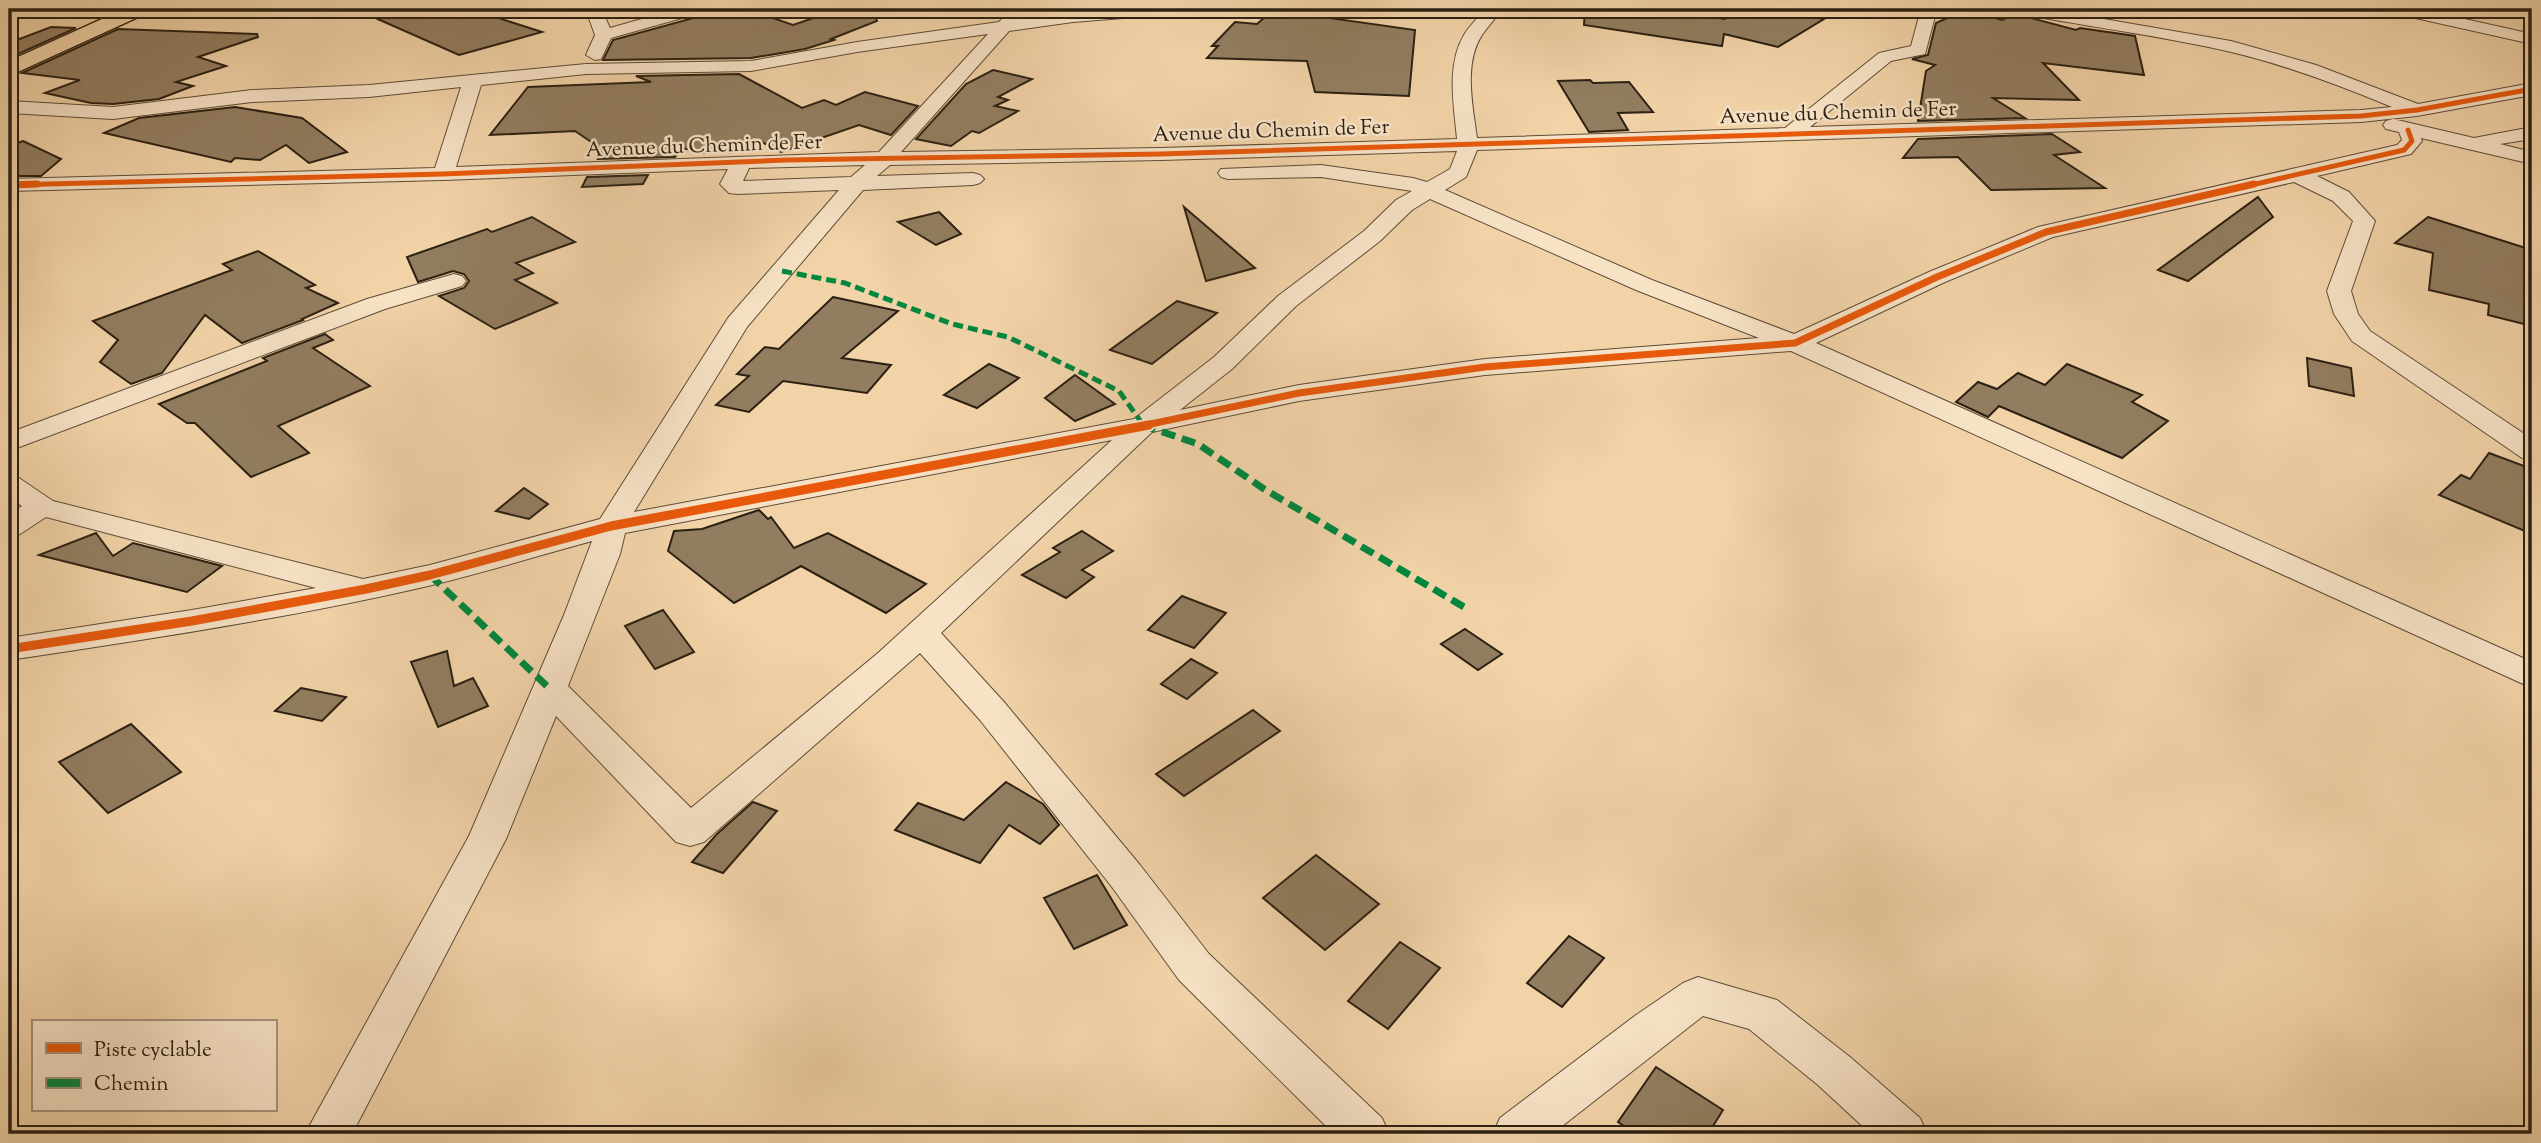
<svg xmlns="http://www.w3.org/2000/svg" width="2541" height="1143" viewBox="0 0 2541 1143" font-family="'Sorts Mill Goudy',serif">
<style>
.building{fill:#927d60;stroke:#2b2012;stroke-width:2}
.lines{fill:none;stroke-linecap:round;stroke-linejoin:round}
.minor-casing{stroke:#5d4d38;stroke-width:2}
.primary-casing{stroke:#2b2012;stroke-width:3}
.minor{fill:#f7e2c6;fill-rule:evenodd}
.primary{fill:#f2d3a8;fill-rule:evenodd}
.quiet-far1{stroke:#00873e;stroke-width:5;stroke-dasharray:10 5;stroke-linecap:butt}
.quiet{stroke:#00873e;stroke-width:7;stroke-dasharray:14 7;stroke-linecap:butt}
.cycleway-far2-casing{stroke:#f7e2c6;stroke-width:8}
.cycleway-far1-casing{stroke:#f7e2c6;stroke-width:10}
.cycleway-casing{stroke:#f7e2c6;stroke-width:13}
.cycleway-far2{stroke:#e8590c;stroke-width:5}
.cycleway-far1{stroke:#e8590c;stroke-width:7}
.cycleway{stroke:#e8590c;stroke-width:9}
.labels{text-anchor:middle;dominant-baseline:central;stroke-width:5;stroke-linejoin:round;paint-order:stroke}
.far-street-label{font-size:21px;fill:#2b2012;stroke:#f7e2c6}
</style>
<rect width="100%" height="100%" fill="#f2d3a8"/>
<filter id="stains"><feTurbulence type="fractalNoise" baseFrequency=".00286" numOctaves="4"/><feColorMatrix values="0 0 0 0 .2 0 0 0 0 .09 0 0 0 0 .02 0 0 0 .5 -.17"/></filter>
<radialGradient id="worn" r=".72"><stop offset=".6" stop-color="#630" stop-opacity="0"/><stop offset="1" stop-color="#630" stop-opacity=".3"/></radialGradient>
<!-- building -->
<g class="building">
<path d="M355 9H411L434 14 452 9H470L542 32 459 55Z"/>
<path d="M711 9H747L793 25 840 9H873L877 21 831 39 834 40 805 49 751 58 603 60 613 40 701 16 704 11Z"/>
<path d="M1585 9H1653L1725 19 1735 9H1772L1824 19 1778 47 1724 34 1722 46 1584 25Z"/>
<path d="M1273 10 1415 30 1409 96 1315 92 1307 61 1207 58 1218 46H1212L1235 22 1257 24Z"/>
<path d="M1965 10 2002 20 2016 14 2076 30 2080 28 2135 36 2144 75 2043 63 2079 100 1993 98 2025 118 1918 121 1926 71 1935 65 1912 59 1928 55 1936 23Z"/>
<path d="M51 27 76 28 9 58V43Z"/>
<path d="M118 29 257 34 258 37 198 57 226 66 176 82 193 86 159 99 113 104 91 103 45 93 80 80 22 73Z"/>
<path d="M993 70 1032 79 998 97 1008 100 995 106 1018 111 979 133 972 131 951 146 916 139 966 84Z"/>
<path d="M739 74 802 108 824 100 836 105 865 92 918 106 891 135 859 125 781 152 762 142 730 153 718 146 705 153 682 148 675 157 598 159 603 150 575 131 490 135 528 87 651 82 636 76Z"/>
<path d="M1590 80 1593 83 1629 82 1653 112 1618 113 1628 130 1589 132 1558 81Z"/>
<path d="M235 107 302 118 347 152 309 163 286 145 260 160 235 158 231 162 104 133 139 118Z"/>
<path d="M2052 134 2080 152 2054 155 2105 188 1991 190 1958 157 1903 158 1918 139Z"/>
<path d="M23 141 61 159 41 176H9V146Z"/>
<path d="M648 175 643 184 582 187 587 177Z"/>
<path d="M2258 197 2273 217 2188 281 2158 270Z"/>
<path d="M1184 207 1255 268 1206 281Z"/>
<path d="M939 212 961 234 936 245 898 222Z"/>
<path d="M532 217 575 242 516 263 533 273 515 280 557 303 495 329 439 296 464 288 469 281 464 274 453 271 418 282 407 257 487 229 492 232Z"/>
<path d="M2428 217 2532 250V326L2488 315 2489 304 2429 290 2433 253 2395 243Z"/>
<path d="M258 251 315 285 306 288 338 303 302 319 303 320 242 343 205 315 162 373 131 384 100 362 118 340 93 321 232 270 223 264Z"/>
<path d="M833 297 898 311 842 358 891 365 867 393 783 381 749 412 716 405 749 376 737 374 765 347 779 349Z"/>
<path d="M1177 301 1217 313 1152 364 1110 350Z"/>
<path d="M325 334 333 340 313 348 370 386 278 426 309 453 251 477 195 423H187L159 404 267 361 263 358Z"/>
<path d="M2307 358 2351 368 2354 396 2309 386Z"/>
<path d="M989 364 1019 378 977 408 944 395Z"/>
<path d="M2067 364 2142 395 2132 402 2168 421 2122 458 1999 406 1988 417 1956 402 1978 382 1997 389 2018 373 2045 385Z"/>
<path d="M1075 375 1115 404 1075 421 1045 398Z"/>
<path d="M2489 453 2532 469V534L2439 495 2461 475 2470 479Z"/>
<path d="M524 488 548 504 529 519 496 511Z"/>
<path d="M759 510 768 519 771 517 794 548 828 533 926 584 886 613 801 566 734 603 668 551 674 531 702 529Z"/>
<path d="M1082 531 1113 551 1082 570 1094 577 1066 598 1022 575 1060 552 1053 548Z"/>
<path d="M96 533 113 556 133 543 222 566 187 592 39 555Z"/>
<path d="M1182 596 1226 613 1194 648 1148 630Z"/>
<path d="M663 610 694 652 655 669 625 626Z"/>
<path d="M1465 629 1502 654 1478 670 1441 644Z"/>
<path d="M447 651 454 686 473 678 488 706 438 727 411 662Z"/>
<path d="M1191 659 1217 673 1187 699 1161 684Z"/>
<path d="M301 688 346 697 322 721 275 711Z"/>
<path d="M1253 710 1280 731 1184 796 1156 774Z"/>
<path d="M131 724 181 772 108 813 59 762Z"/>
<path d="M1006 782 1043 804 1059 825 1040 844 1009 825 980 863 895 830 918 803 964 820Z"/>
<path d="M753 802 777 811 723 873 692 862 717 834Z"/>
<path d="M1316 855 1379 904 1325 950 1263 898Z"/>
<path d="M1097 875 1127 925 1074 949 1044 898Z"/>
<path d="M1569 936 1604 958 1562 1007 1527 983Z"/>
<path d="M1400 942 1440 968 1388 1029 1348 1001Z"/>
<path d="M1656 1067 1723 1110 1708 1134H1636L1618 1122Z"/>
</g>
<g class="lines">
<!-- minor casing -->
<g class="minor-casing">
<g id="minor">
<path d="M590 9H606L603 13 610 28 677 9H702L700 13 611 38 601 59 595 60 586 55 595 35 587 13Z"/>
<path d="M1011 9H1028L1020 19 1113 9H1180L1172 14 1073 22 1009 31 901 152 1161 148 1457 139C1454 106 1446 65 1464 35 1470 25 1479 17 1485 9H1502C1496 18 1488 26 1482 35 1463 64 1473 107 1477 138L1785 128 1879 53 1911 46 1921 9H1937L1925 54 1891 61 1810 127 2361 110 2392 107C2339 85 2286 65 2231 52 2162 36 2091 27 2021 14L2013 9H2046L2231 41 2316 65 2418 104 2532 83V95L2417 116 2361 122 1477 150 1466 177 1445 190 1652 280 1794 334 1929 272 2038 227 2397 145 2402 140 2399 132 2386 129 2383 125 2386 121 2393 119 2474 138 2532 127V139L2500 144 2532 152V164L2421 138 2422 141 2411 154 2317 176 2349 192 2375 221 2351 291 2358 314 2370 331 2532 439V460L2522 458 2352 341 2334 314 2327 291 2353 221 2333 201 2294 182 2053 237 1945 282 1816 343 2532 662V688L1791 351 1485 375 1299 401 1152 432 941 633 1004 702 1140 865 1209 954 1382 1118 1389 1134H1334L1179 980 1112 887 980 720 920 653 704 842 690 846 676 842 556 716 506 839 352 1134H305L469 836 564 615 592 541C537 556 483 573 428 586 290 618 149 639 9 660V638L192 610 316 588 46 517 20 534 9 536V514L22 506 9 497V475L19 478 53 501 363 579 430 565 600 519 728 318 839 190 737 194 729 193 720 184 728 169 443 180 9 191V179L435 168 461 87 369 97 252 102 113 119 9 113V101L113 107 252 90 369 85 586 64 751 61 857 42 999 22ZM988 34 879 152 456 167 481 85 586 74 751 71 857 52ZM1457 151 1450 169 1427 182 1413 178 1321 165 1221 169 1218 173 1221 177 1228 179 1321 177 1412 191 1396 200 1364 231 1278 296 1214 357 1134 419 634 512 747 327 863 190 973 185 980 183 984 179 980 175 973 173 877 176 890 165 1161 160ZM865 165 851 177 743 181 749 168ZM1430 199 1636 290 1759 338 1485 359 1299 385 1180 410 1232 369 1296 306 1380 241 1412 210ZM1112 440 878 653 691 808 568 686 620 554 625 533Z"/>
<path d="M2391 9H2420L2532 34V44L2393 13Z"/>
<path d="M454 274 462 276 466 281 462 286 385 309 9 451V433L367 299Z"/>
<path d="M1698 977 1777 1000 1850 1057 1920 1118 1927 1134H1871L1818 1085 1749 1029 1703 1016 1552 1134H1493L1500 1118 1636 1015 1683 983Z"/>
</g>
</g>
<!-- primary casing -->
<g class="primary-casing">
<path id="primary" d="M124 9H150L147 13 9 76V61Z"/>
</g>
<!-- minor -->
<use href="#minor" class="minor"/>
<!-- primary -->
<use href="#primary" class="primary"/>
<!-- quiet-far1 -->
<path class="quiet-far1" d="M782 271 845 283 952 324 1008 337 1119 391 1144 426"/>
<!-- quiet -->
<g class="quiet">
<path d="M1142 425 1198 444 1264 489 1464 607"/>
<path d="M430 575 549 688"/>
</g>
<!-- cycleway-far2 casing -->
<g class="cycleway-far2-casing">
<g id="cycleway-far2">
<path d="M9 185 443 174 787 160 1161 154 2361 116 2417 110 2532 89"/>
<path d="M2247 186 2404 150 2412 141 2408 130"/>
</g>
</g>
<!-- cycleway-far1 casing -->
<g class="cycleway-far1-casing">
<g id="cycleway-far1">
<path d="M9 185 37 184"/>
<path d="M1141 426 1299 393 1485 367 1795 343 1937 277 2046 232 2254 184"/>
</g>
</g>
<!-- cycleway casing -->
<g class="cycleway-casing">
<path id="cycleway" d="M9 649 192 621 366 589 430 575 611 526 1149 425"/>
</g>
<!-- cycleway-far2 -->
<use href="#cycleway-far2" class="cycleway-far2"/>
<!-- cycleway-far1 -->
<use href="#cycleway-far1" class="cycleway-far1"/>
<!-- cycleway -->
<use href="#cycleway" class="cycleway"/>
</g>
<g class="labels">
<!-- far-street labels -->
<g class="far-street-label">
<text transform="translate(1838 114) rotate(-2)">Avenue du Chemin de Fer</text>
<text transform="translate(1271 132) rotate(-2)">Avenue du Chemin de Fer</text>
<text transform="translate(704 147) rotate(-2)">Avenue du Chemin de Fer</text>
</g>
</g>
<!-- margin -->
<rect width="2541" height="1143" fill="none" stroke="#f2d3a8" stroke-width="35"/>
<rect x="10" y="10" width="2520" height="1122" fill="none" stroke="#2b2012" stroke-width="3.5"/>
<rect x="18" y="18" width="2506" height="1108" fill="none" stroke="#2b2012" stroke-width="2"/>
<!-- legend -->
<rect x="32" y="1020" width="245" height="91" fill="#f7e2c6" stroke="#a5947e" stroke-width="2"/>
<rect x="46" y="1043" width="35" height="10" fill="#e8590c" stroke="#a5947e" stroke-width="2"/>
<text x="94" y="1056" font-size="21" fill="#2b2012">Piste cyclable</text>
<rect x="46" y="1078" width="35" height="10" fill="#00873e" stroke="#a5947e" stroke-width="2"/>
<text x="94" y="1090" font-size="21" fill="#2b2012">Chemin</text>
<rect width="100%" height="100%" filter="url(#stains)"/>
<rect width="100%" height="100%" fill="url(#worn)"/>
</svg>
